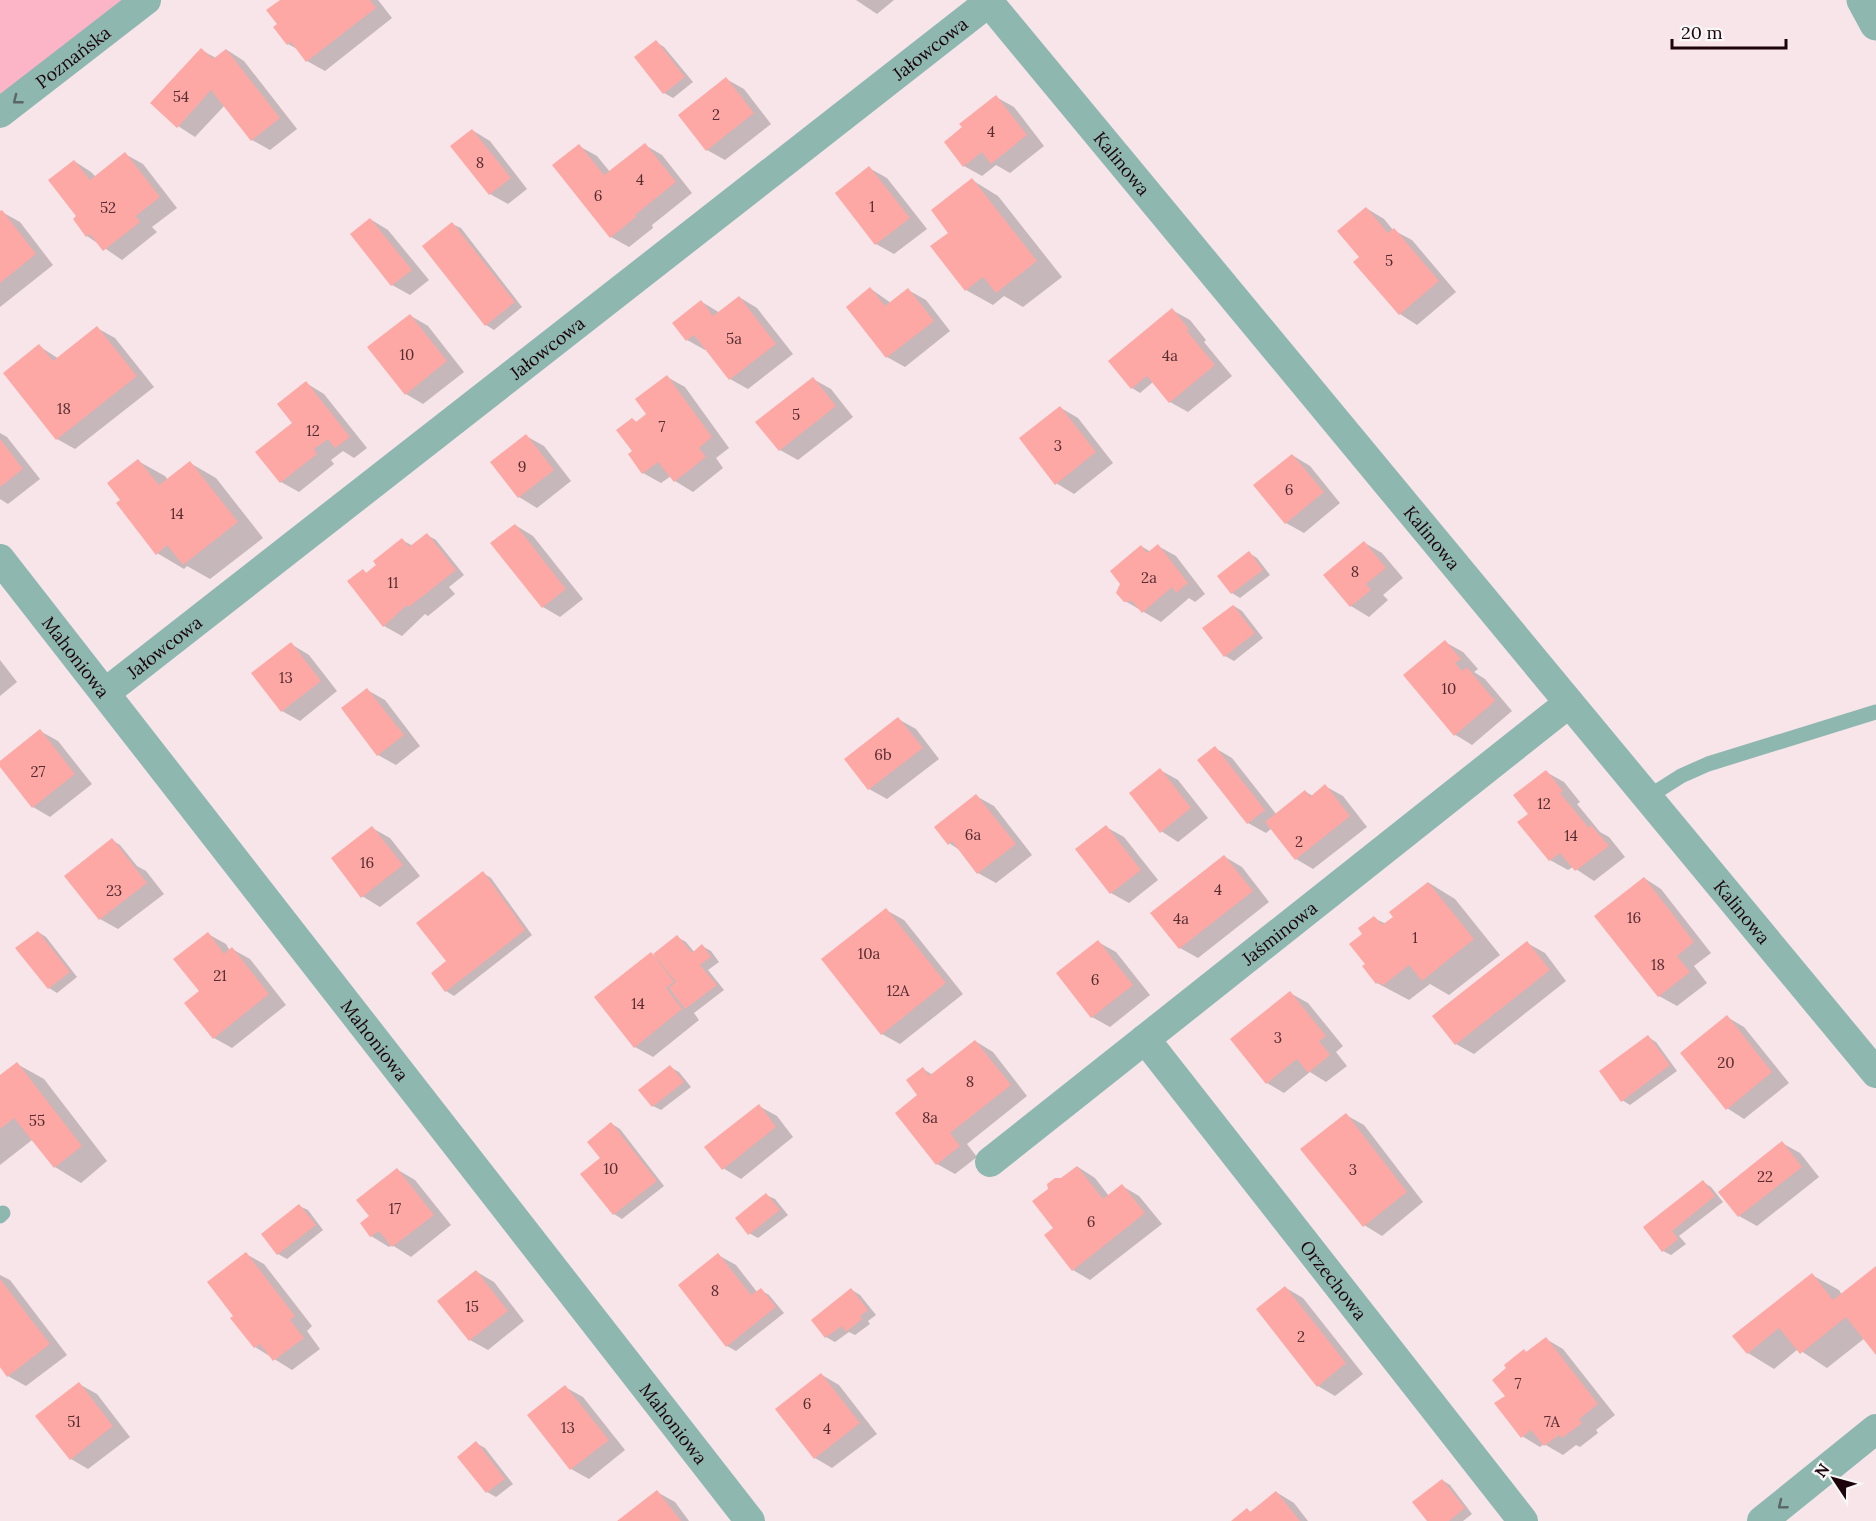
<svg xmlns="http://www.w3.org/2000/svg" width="1876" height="1521" viewBox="0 0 1876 1521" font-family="Lora,serif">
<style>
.green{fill:#fcb5c7}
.shadow{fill:#0003}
.building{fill:#fda8a4}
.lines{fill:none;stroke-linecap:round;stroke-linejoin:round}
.service{stroke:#8eb7b0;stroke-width:15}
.minor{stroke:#8eb7b0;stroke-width:30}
.tertiary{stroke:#8eb7b0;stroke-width:33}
.oneway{stroke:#5b6666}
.labels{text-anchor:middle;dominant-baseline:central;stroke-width:4.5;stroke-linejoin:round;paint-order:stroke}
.number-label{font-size:15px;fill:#552c31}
.street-label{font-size:18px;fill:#1d030b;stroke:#f7f7f7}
</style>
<rect width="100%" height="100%" fill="#f7e5e9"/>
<!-- green -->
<path class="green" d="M0 0H123L0 96Z"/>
<!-- shadow -->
<g class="shadow">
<path d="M282 0H378L392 18 325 71 307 61 299 50 288 44 279 24Z"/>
<path d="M856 0H894L877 14Z"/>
<path d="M656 42 664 47 693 82 673 98 664 93 636 57Z"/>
<path d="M201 50 216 58 227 50 244 61 297 129 270 150 252 140 225 105 195 137 178 126Z"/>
<path d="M726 79 744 89 771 124 725 160 707 150Z"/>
<path d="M996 97 1014 107 1044 146 1010 173 996 165 982 176 964 166 946 142Z"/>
<path d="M472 130 490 141 527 189 508 204 490 194Z"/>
<path d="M645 145 662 155 692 193 652 225 653 228 629 247 611 237 579 146 597 156 610 172Z"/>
<path d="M125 154 143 164 177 208 152 227 157 232 122 260 87 236 75 220 78 217 74 161 91 172 96 177Z"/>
<path d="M869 168 887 178 927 229 894 254 876 244Z"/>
<path d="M972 180 998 196 1062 277 1023 307 1004 296 993 305 966 290 950 233Z"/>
<path d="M1366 208 1384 219 1393 230 1412 240 1456 292 1417 325 1400 314 1361 258Z"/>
<path d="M2 212 20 222 53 265 0 307V213Z"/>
<path d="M370 219 388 230 429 280 410 295 392 285Z"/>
<path d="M452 224 461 228 522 307 494 330 486 325Z"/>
<path d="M871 289 891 303 908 290 926 300 950 331 905 367 887 357Z"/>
<path d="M739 297 757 308 793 354 748 389 730 379 707 349 705 350 687 340 702 302 720 313Z"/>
<path d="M1172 310 1190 320 1206 340 1204 342 1232 376 1188 412 1170 402 1153 382 1140 393 1132 388Z"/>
<path d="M411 316 428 326 464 372 423 404 406 394Z"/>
<path d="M97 328 115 338 154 387 75 449 57 439 39 346 59 359Z"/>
<path d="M667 377 685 387 729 448 716 458 723 468 693 492 675 481 671 476 661 483 643 473 634 451 632 419 638 423 649 414Z"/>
<path d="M813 379 831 389 853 417 798 460 780 450Z"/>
<path d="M306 383 324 394 367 448 354 458 343 451 331 460 334 464 299 492 281 482 257 452 294 423Z"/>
<path d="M1061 408 1078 418 1113 463 1074 494 1056 483Z"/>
<path d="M0 433 7 437 40 479 8 504 0 499Z"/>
<path d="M526 436 544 446 571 481 537 508 519 497 492 462Z"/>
<path d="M1292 455 1310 466 1340 503 1304 533 1286 523 1256 485Z"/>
<path d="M138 461 165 476 168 480 190 463 216 478 263 538 210 579 187 566 184 569 157 553 122 500Z"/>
<path d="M515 525 533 536 583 599 560 617 543 607Z"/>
<path d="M427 535 436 540 464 575 449 587 455 594 428 616 425 614 402 636 384 626 363 571 368 574 402 540 413 546Z"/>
<path d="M1365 543 1382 553 1403 578 1383 595 1388 600 1369 617 1351 606 1325 575Z"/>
<path d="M1141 546 1151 552 1158 546 1176 556 1205 594 1195 602 1189 598 1161 622 1125 601Z"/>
<path d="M1249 553 1257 558 1270 575 1240 598 1232 593Z"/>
<path d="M1234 606 1242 611 1263 638 1234 661 1225 656 1204 629Z"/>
<path d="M1445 642 1463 652 1478 669 1474 672 1485 679 1512 711 1472 745 1454 734Z"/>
<path d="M291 644 309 655 337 691 300 721 282 711Z"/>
<path d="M0 660 17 682 0 696Z"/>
<path d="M367 690 385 700 420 746 396 765 378 755Z"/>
<path d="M898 719 916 729 939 759 887 799 869 789Z"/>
<path d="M40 731 58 741 92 784 50 817 33 807 0 765V762Z"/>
<path d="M1215 748 1232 758 1277 815 1306 792 1313 796 1325 786 1343 796 1367 827 1313 869 1296 859 1272 828 1266 833 1248 823Z"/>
<path d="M1160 770 1178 780 1208 818 1178 842 1161 831Z"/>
<path d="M1546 772 1564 782 1580 802 1577 804 1600 832 1609 837 1625 857 1594 881 1573 867 1568 870 1550 860 1530 814Z"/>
<path d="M976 796 994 806 1032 855 996 883 978 873 961 851 949 843Z"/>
<path d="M1106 827 1124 837 1158 880 1129 903 1111 893 1077 850Z"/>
<path d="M372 828 390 838 420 876 380 907 362 896Z"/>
<path d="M112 840 120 845 137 866 146 871 164 894 118 929 100 919 66 876Z"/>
<path d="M1225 857 1242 867 1269 902 1198 958 1180 948Z"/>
<path d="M483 873 491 878 532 935 454 996 446 991 448 961Z"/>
<path d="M1644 878 1661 889 1711 953 1694 966 1707 983 1677 1006 1659 996Z"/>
<path d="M1429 883 1455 899 1500 955 1449 995 1430 984 1409 1000 1377 983 1367 965 1364 934 1374 918 1386 924Z"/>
<path d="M886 910 904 920 963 994 900 1044 882 1034Z"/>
<path d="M38 932 46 937 77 977 57 993 49 988Z"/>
<path d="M208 934 226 944 230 951 232 949 250 959 286 1005 232 1048 214 1038 201 991Z"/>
<path d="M677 937 686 942 695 953 702 946 711 951 719 962 708 970 724 990 694 1013 699 1020 653 1057 635 1047 651 954 659 959Z"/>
<path d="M1098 942 1116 952 1150 995 1110 1027 1092 1017Z"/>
<path d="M1527 943 1545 953 1566 981 1474 1054 1456 1044Z"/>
<path d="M1290 993 1308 1003 1343 1046 1336 1052 1347 1066 1326 1082 1310 1072 1284 1093 1267 1083Z"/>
<path d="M1727 1017 1744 1027 1789 1083 1744 1119 1727 1108Z"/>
<path d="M1648 1037 1656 1042 1677 1071 1630 1105 1622 1100Z"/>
<path d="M975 1041 993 1052 1027 1096 967 1144 977 1157 955 1174 937 1164 897 1113 919 1095 923 1069 933 1075Z"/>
<path d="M17 1064 44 1079 107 1161 81 1183 55 1167 32 1140 0 1165V1077Z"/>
<path d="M670 1067 679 1072 691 1087 661 1110 653 1106Z"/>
<path d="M759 1106 777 1116 793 1137 741 1179 723 1168Z"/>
<path d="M1346 1115 1364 1125 1423 1202 1382 1236 1364 1225Z"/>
<path d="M612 1124 620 1129 664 1186 622 1219 614 1214 602 1159Z"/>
<path d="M1782 1143 1800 1153 1819 1177 1757 1226 1739 1216Z"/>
<path d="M1078 1167 1095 1178 1109 1196 1122 1186 1139 1196 1162 1224 1090 1280 1073 1270 1055 1229 1062 1180Z"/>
<path d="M398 1170 415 1180 451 1225 411 1257 392 1245 389 1247 371 1236 362 1224 371 1217Z"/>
<path d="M1703 1182 1711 1187 1723 1202 1679 1236 1686 1244 1671 1255 1663 1251 1645 1228Z"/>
<path d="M766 1195 775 1199 788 1215 758 1238 749 1233Z"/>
<path d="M299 1206 308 1210 323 1230 287 1259 278 1254 263 1234Z"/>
<path d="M246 1254 264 1264 312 1326 307 1331 320 1349 292 1370 255 1347 235 1316Z"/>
<path d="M718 1255 736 1265 757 1292 761 1290 769 1295 784 1313 736 1351 727 1346Z"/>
<path d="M1876 1268V1353L1865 1338 1827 1368 1798 1349 1774 1369 1748 1353 1812 1275 1839 1290 1842 1295Z"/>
<path d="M477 1272 494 1282 524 1321 488 1350 470 1340Z"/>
<path d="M0 1275 10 1280 67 1355 26 1386 8 1376 0 1365Z"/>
<path d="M1286 1288 1303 1298 1363 1374 1335 1396 1318 1386Z"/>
<path d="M852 1290 860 1295 876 1315 868 1321 870 1324 855 1335 849 1332 835 1342 826 1337 813 1320Z"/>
<path d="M1546 1339 1563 1349 1615 1415 1596 1430 1598 1433 1580 1447 1576 1445 1563 1455 1544 1444 1540 1447 1522 1436 1507 1396 1524 1351 1527 1353Z"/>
<path d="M822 1375 839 1385 877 1434 832 1468 815 1458Z"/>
<path d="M79 1384 97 1394 130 1437 88 1469 71 1459Z"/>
<path d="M565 1387 583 1397 625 1450 589 1479 571 1469Z"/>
<path d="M476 1443 485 1448 513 1484 496 1497 487 1492 459 1457Z"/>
<path d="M1442 1480 1450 1485 1472 1514 1463 1521H1429Z"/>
<path d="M657 1492 675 1502 689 1521H622Z"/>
<path d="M1276 1492 1294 1503 1308 1521H1233L1247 1510 1251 1512Z"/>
</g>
<!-- building -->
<g class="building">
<path d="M280 0H370L376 8 306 62 291 42 287 45 273 27 277 24 266 10Z"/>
<path d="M656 40 685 77 663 94 634 57Z"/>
<path d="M201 48 213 59 226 49 280 118 251 141 211 90 177 128 150 103Z"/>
<path d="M726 77 754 113 706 151 678 115Z"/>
<path d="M996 95 1027 135 991 164 982 152 963 167 944 142 962 127 959 124Z"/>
<path d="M472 129 511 178 489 195 450 146Z"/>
<path d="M645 143 676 182 635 215 636 217 610 238 552 165 579 144 604 175Z"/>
<path d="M125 152 160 197 136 216 140 222 103 251 90 234 86 237 73 219 76 216 48 180 74 160 90 180Z"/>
<path d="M869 166 910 218 875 245 835 193Z"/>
<path d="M972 178 1037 261 996 293 983 277 965 291 930 246 948 233 931 210Z"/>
<path d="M1366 207 1388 233 1394 228 1439 281 1399 315 1353 262 1359 257 1337 231Z"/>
<path d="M2 210 36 254 0 283V211Z"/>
<path d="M370 218 412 270 391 286 350 234Z"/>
<path d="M452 222 515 302 485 326 422 246Z"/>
<path d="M870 287 885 306 908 288 934 321 886 358 846 307Z"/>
<path d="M739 296 776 344 729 380 694 335 686 341 672 323 701 300 713 316Z"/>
<path d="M1172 308 1189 329 1187 331 1215 365 1169 403 1147 376 1131 389 1108 361Z"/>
<path d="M410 314 447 361 405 395 367 347Z"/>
<path d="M97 326 137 376 56 440 3 373 39 344 53 361Z"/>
<path d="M667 375 712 437 699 448 706 457 674 482 658 462 642 474 628 454 632 451 616 430 632 418 636 422 646 414 635 399Z"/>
<path d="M813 377 836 406 779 451 755 422Z"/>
<path d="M306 381 350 437 335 448 328 439 314 449 317 454 280 483 255 452 292 423 277 404Z"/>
<path d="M1060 406 1096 452 1055 485 1019 438Z"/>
<path d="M526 434 554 470 518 498 490 462Z"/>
<path d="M0 439 23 469 0 487Z"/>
<path d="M1292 454 1324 492 1285 524 1253 485Z"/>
<path d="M138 459 159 485 190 461 238 522 183 565 167 545 156 555 116 503 120 500 107 483Z"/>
<path d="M515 524 566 589 542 608 490 543Z"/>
<path d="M427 533 456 570 409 607 407 605 383 627 347 581 363 569 366 573 376 565 373 561 402 538 409 547Z"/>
<path d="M1364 541 1386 568 1366 584 1371 590 1350 607 1323 575Z"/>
<path d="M1158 544 1188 583 1176 593 1172 587 1142 613 1132 601 1124 602 1116 593 1120 584 1110 571 1141 545 1147 553Z"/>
<path d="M1249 551 1263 570 1231 594 1217 576Z"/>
<path d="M1233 605 1255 633 1224 657 1202 628Z"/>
<path d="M1445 640 1461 659 1455 663 1462 671 1467 667 1495 701 1454 736 1403 675Z"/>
<path d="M291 642 321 681 281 712 251 673Z"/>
<path d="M367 688 404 735 377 756 341 708Z"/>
<path d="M898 717 923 748 868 790 844 759Z"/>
<path d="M40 729 75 774 32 808 0 767V761Z"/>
<path d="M1215 746 1265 810 1247 824 1197 760Z"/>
<path d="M1160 768 1191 808 1160 833 1129 793Z"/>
<path d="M1546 770 1563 791 1560 793 1589 828 1591 825 1609 846 1575 871 1560 853 1549 861 1517 822 1528 814 1513 795Z"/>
<path d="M1325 784 1350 816 1295 860 1265 822 1305 790 1310 797Z"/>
<path d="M976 794 1016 844 977 874 952 841 948 845 934 827Z"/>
<path d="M1106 825 1141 870 1110 894 1075 849Z"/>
<path d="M372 826 403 865 361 898 331 858Z"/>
<path d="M112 838 147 883 99 920 64 876Z"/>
<path d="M1224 855 1253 891 1179 949 1150 913Z"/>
<path d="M483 871 525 930 445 992 431 973 446 961 416 923Z"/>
<path d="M1644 877 1694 942 1677 956 1690 972 1658 997 1594 916Z"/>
<path d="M1428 882 1474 939 1422 981 1409 965 1382 986 1379 982 1376 984 1362 966 1365 964 1349 944 1362 934 1358 928 1374 916 1382 925 1393 917 1389 912Z"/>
<path d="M886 908 946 983 881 1035 821 959Z"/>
<path d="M38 931 70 972 48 989 15 948Z"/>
<path d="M208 932 224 954 232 947 269 994 213 1039 184 1003 199 991 173 959Z"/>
<path d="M677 935 692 953 702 944 711 957 700 965 717 985 685 1009 669 988 676 982 653 954Z"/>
<path d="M1098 940 1133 985 1091 1018 1056 973Z"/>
<path d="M1527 941 1550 970 1455 1045 1432 1016Z"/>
<path d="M651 952 674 982 666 988 682 1009 634 1048 594 997Z"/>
<path d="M1290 991 1326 1036 1319 1041 1330 1055 1308 1073 1297 1059 1266 1084 1230 1039Z"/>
<path d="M1727 1015 1772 1072 1726 1110 1680 1053Z"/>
<path d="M1648 1035 1670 1065 1621 1102 1599 1071Z"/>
<path d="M975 1040 1011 1085 950 1133 960 1146 936 1165 895 1113 917 1095 906 1080 923 1067 929 1076Z"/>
<path d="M17 1062 82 1146 54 1168 14 1118 0 1129V1075Z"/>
<path d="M670 1065 684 1082 652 1107 638 1090Z"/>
<path d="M759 1104 776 1127 722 1170 704 1147Z"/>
<path d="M1346 1113 1407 1192 1363 1227 1300 1149Z"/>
<path d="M611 1122 657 1181 613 1215 580 1174 600 1158 587 1142Z"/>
<path d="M1782 1141 1802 1167 1738 1217 1718 1192Z"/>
<path d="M1077 1166 1103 1199 1122 1184 1145 1213 1072 1271 1044 1235 1053 1228 1032 1201 1048 1189 1047 1184 1055 1178H1061Z"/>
<path d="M397 1168 434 1215 392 1247 379 1231 370 1237 360 1223 369 1216 356 1200Z"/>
<path d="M1703 1180 1715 1196 1672 1231 1678 1239 1662 1252 1643 1227Z"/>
<path d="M766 1193 780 1210 748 1235 735 1218Z"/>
<path d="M299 1204 316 1225 277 1255 261 1234Z"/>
<path d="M246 1252 295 1316 290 1320 304 1338 273 1361 260 1344 254 1348 230 1318 233 1316 207 1282Z"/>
<path d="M718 1253 751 1295 761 1288 776 1307 726 1347 678 1285Z"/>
<path d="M1876 1266V1355L1846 1317 1800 1354 1779 1328 1747 1354 1732 1336 1812 1273 1833 1300Z"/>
<path d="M476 1270 508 1311 469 1341 437 1301Z"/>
<path d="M0 1279 50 1344 7 1377 0 1367Z"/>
<path d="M1285 1286 1346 1363 1317 1387 1256 1309Z"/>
<path d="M851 1288 868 1310 860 1316 862 1319 846 1332 842 1326 825 1338 811 1320Z"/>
<path d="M1546 1337 1598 1404 1579 1419 1582 1423 1562 1438 1559 1435 1544 1446 1531 1430 1521 1438 1494 1403 1505 1396 1492 1380 1506 1368 1504 1365 1524 1349 1526 1352Z"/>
<path d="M821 1373 860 1423 814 1459 775 1409Z"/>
<path d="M79 1382 113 1426 70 1460 35 1416Z"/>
<path d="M565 1385 609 1440 570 1470 527 1415Z"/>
<path d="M476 1441 505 1479 486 1493 457 1457Z"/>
<path d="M1442 1479 1465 1508 1449 1521H1427L1412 1502Z"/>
<path d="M657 1490 681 1521H617Z"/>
<path d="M1276 1491 1300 1521H1231L1247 1508 1250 1512Z"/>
</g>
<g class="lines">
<!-- service -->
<g class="service">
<path d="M1648 797 1681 776 1708 764 1876 712"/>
<path d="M0 1216 3 1213"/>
</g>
<!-- minor -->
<g class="minor">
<path id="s1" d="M987 0 1876 1073"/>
<path id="s2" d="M0 113 146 0"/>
<path id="s3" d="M0 559 750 1521"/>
<path id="s4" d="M105 693 989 2"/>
<path id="s5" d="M1145 1039 1523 1521"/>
<path id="s6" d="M990 1162 1569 703"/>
<path d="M1762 1521 1876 1429"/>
</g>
<!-- tertiary -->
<path class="tertiary" d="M1863 0 1876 24"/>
</g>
<!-- one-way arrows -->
<defs><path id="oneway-chevron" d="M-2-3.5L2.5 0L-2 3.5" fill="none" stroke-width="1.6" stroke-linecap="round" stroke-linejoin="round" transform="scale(1.5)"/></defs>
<g class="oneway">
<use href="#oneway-chevron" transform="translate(17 100) rotate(142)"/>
<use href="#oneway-chevron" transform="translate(1782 1505) rotate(141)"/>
</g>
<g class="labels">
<!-- number labels -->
<g class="number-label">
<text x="181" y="96">54</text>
<text x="716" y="114">2</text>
<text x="991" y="131">4</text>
<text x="480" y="162">8</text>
<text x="640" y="179">4</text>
<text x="598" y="195">6</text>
<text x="872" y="206">1</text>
<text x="108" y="207">52</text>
<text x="1389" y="260">5</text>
<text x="734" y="338">5a</text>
<text x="407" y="354">10</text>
<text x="1170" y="355">4a</text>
<text x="64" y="408">18</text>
<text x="796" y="414">5</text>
<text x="662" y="426">7</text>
<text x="313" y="430">12</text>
<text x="1058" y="445">3</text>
<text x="522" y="466">9</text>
<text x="1289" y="489">6</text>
<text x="177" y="513">14</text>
<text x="1355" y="571">8</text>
<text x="1149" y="577">2a</text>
<text x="393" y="582">11</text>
<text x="286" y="677">13</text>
<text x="1449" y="688">10</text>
<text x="883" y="754">6b</text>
<text x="38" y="771">27</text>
<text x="1544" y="803">12</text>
<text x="973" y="834">6a</text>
<text x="1571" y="835">14</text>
<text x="1299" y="841">2</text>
<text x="367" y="862">16</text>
<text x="1218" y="889">4</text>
<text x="114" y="890">23</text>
<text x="1634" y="917">16</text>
<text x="1181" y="918">4a</text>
<text x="1415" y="937">1</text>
<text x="869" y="953">10a</text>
<text x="1658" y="964">18</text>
<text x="220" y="975">21</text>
<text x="1095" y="979">6</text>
<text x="898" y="990">12A</text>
<text x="638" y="1003">14</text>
<text x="1278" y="1037">3</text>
<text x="1726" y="1062">20</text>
<text x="970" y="1081">8</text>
<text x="930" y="1117">8a</text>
<text x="37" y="1120">55</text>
<text x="611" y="1168">10</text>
<text x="1353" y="1169">3</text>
<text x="1765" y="1176">22</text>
<text x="395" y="1208">17</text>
<text x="1091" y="1221">6</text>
<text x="715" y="1290">8</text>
<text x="472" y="1306">15</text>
<text x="1301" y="1336">2</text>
<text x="1518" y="1383">7</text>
<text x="807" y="1403">6</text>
<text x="74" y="1421">51</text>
<text x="1552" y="1421">7A</text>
<text x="568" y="1427">13</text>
<text x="827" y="1428">4</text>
</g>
<!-- street labels -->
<g class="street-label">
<text stroke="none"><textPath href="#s4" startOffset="1047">Jałowcowa</textPath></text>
<text stroke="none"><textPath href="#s2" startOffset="92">Poznańska</textPath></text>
<text stroke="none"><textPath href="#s1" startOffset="212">Kalinowa</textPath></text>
<text stroke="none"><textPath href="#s4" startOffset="561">Jałowcowa</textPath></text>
<text stroke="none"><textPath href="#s1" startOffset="698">Kalinowa</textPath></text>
<text stroke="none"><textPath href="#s4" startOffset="75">Jałowcowa</textPath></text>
<text stroke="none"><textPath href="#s3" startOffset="124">Mahoniowa</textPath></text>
<text stroke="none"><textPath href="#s1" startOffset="1184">Kalinowa</textPath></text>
<text stroke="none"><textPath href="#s6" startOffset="369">Jaśminowa</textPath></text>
<text stroke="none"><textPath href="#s3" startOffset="610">Mahoniowa</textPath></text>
<text stroke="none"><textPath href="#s5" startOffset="306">Orzechowa</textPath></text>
<text stroke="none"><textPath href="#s3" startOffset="1096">Mahoniowa</textPath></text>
</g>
</g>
<!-- north arrow -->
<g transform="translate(1834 1479) rotate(306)" stroke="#f7f7f7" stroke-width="4.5" paint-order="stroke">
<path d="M0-4.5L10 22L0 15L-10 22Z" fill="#1d030b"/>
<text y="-9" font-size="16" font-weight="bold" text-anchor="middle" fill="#1d030b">N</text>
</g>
<!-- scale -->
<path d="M1672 39v9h114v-9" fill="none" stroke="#1d030b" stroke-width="3"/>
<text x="1681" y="39" font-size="18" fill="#1d030b" stroke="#f7f7f7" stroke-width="4.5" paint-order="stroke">20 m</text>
</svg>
